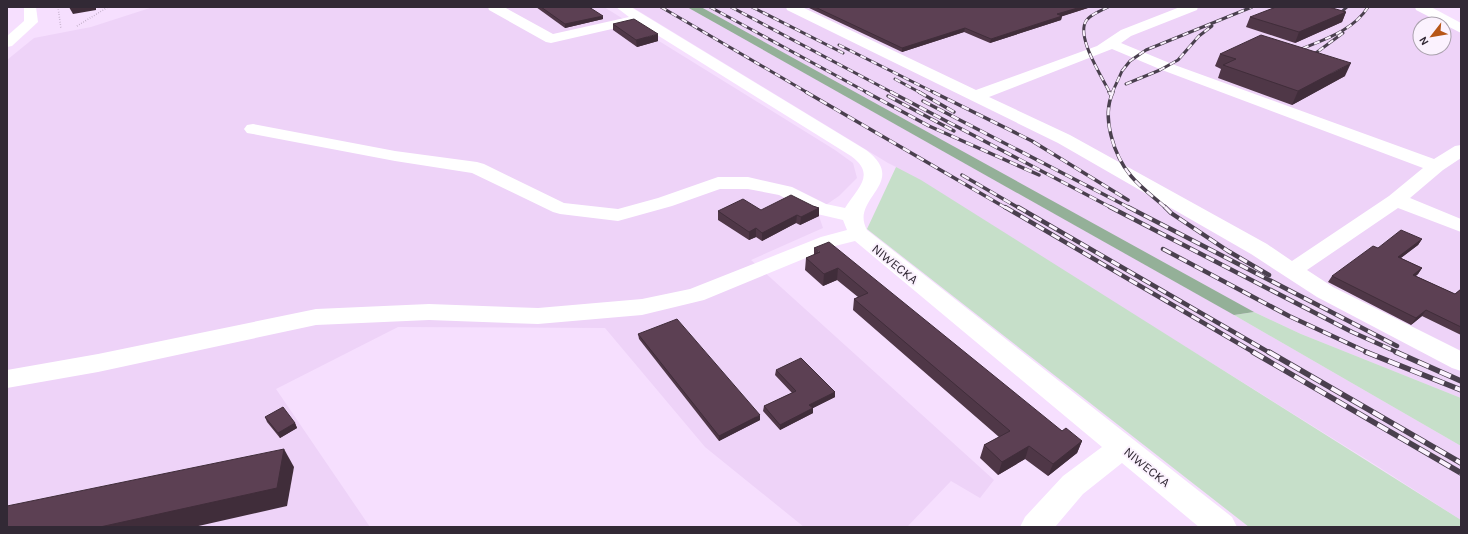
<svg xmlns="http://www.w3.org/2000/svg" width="1468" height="534" viewBox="0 0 1468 534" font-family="Karla,sans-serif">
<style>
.built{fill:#eed3f8;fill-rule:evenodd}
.green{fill:#c6dfc9}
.forest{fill:#94b098}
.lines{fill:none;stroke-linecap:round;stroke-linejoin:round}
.path{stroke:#a897ae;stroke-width:1.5;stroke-dasharray:0.5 2;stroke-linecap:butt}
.minor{fill:#fff;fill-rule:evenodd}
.rail-far3-casing{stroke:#4a404e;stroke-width:3}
.rail-far2-casing{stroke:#4a404e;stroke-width:3.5}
.rail-far1-casing{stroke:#4a404e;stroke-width:4.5}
.rail-casing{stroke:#4a404e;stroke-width:5.5}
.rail-far3{stroke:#fbf2fe;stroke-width:2;stroke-dasharray:6;stroke-linecap:butt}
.rail-far2{stroke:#fbf2fe;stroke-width:2.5;stroke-dasharray:8;stroke-linecap:butt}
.rail-far1{stroke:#fbf2fe;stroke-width:3;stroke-dasharray:9;stroke-linecap:butt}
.rail{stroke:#fbf2fe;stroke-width:4;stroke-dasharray:12;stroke-linecap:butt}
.wall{fill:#4f3747}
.shaded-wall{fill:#402d3a}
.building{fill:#5c4053;stroke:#402d3a}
.labels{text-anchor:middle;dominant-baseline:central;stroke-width:4;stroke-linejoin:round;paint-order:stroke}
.street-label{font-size:13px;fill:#322935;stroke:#fbf2fe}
</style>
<rect width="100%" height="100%" fill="#f6dffe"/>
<!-- built -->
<g class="built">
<path d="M153 7H604L835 150 853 163 857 178 839 196 814 213 819 216 823 228 751 260 994 480 980 498 951 481 907 527H804L705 447 605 328 398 327 276 389 370 527H7V60L34 38 91 27Z"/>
<path d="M632 7H1430L1461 24V398L1301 334 1254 312 1234 315 1461 446V520L1374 464 896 167 888 163ZM1420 24H1444V48H1420Z"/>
</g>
<!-- green -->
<g class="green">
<path d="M896 167 921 180 1461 520V527H1249L867 229Z"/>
<path d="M1254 312 1301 334 1461 398V446L1234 315Z"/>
</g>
<!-- forest -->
<path class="forest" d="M687 7H701L1254 312 1234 315Z"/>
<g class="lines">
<!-- path -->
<g class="path">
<path d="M58 7 61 29"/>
<path d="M77 26 108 7"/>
</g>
<!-- minor -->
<g class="minor">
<path d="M24 7H36L38 22 12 46 7 47V36L24 21Z"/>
<path d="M488 7H504L553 34 629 17 616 7H631L866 150C910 183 849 198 867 230L1232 517 1237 527H1199L1122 463 1083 494 1055 527H1020L1025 517 1063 476 1102 447 855 241 835 246 704 300 642 315 538 324 429 320 316 325 98 372 7 388V370L98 354 316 309 429 304 538 308 642 299 690 289 821 237 847 230 843 220 813 213 779 195 748 189H720L672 206 618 221 560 214 553 212 472 173 395 161 253 134 247 133 244 129 247 125 253 124 395 151 477 162 484 164 564 203 618 209 658 198 718 177H748L792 187 826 204 845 208C857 188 877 175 851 156L638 23 551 43 546 42 489 10Z"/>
<path d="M786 7H802L976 90 1097 46 1121 30 1180 7H1198L1197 10 1131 36 1121 43 1172 64 1434 159 1455 146 1461 145V158L1443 170 1410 198 1461 219V232L1398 208 1307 270 1333 287 1461 351V371L1452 368 1317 297 1251 254 1058 143 787 10ZM1112 49 1162 70 1423 168 1389 196 1292 261 1267 244 1070 135 989 97Z"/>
<path d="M1415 7H1431L1461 23V33L1416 10Z"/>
</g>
<!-- rail-far3 casing -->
<g class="rail-far3-casing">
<g id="rail-far3">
<path d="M661 7 808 93"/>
<path d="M710 7 868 93"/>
<path d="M731 7 893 93"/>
<path d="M752 7 843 53"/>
<path d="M1108 7C1101 11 1088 15 1085 23 1078 40 1102 77 1110 93"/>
<path d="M1338 15 1347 7"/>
<path d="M839 45 935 93"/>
<path d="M1292 53C1318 41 1352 33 1368 7"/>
<path d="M1309 58 1343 33"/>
<path d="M895 79 921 93"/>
<path d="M1126 84 1160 70 1178 60 1199 36 1212 26"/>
<path d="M1112 93 1122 71 1130 61 1146 50 1252 7"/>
</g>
</g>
<!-- rail-far2 casing -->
<g class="rail-far2-casing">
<g id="rail-far2">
<path d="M806 92 1006 208"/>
<path d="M866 92 929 126 1039 175"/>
<path d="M891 92 1112 208"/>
<path d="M919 92 954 112"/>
<path d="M933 92 1032 141 1128 200"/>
<path d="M1109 92 1111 95"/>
<path d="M1113 92C1101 117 1114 156 1131 176 1141 188 1155 198 1166 208"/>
<path d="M888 96 954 131"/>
<path d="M923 101 1130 208"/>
<path d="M962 175 1019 208"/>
</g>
</g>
<!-- rail-far1 casing -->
<g class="rail-far1-casing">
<g id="rail-far1">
<path d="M1005 207 1255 353"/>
<path d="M1018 207 1270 353"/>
<path d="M1110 207 1352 332 1399 353"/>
<path d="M1128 207 1397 346"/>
<path d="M1165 207 1171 213 1228 251 1269 275"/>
<path d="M1163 249 1289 316 1369 353"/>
</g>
</g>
<!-- rail casing -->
<g class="rail-casing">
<g id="rail">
<path d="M1253 352 1461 473"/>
<path d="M1269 352 1461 463"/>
<path d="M1366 352 1461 390"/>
<path d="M1396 352 1461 381"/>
</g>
</g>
<!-- rail-far3 -->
<use href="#rail-far3" class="rail-far3"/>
<!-- rail-far2 -->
<use href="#rail-far2" class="rail-far2"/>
<!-- rail-far1 -->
<use href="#rail-far1" class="rail-far1"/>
<!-- rail -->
<use href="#rail" class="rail"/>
</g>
<!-- wall -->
<g class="wall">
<path d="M536 7H589L603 19 565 28Z"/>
<path d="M807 7H1091L1062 16 1061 20 990 43 964 32 902 52Z"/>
<path d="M1346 12 1342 22 1295 43 1246 27 1250 17Z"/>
<path d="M613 24 658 41 637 47 613 30Z"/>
<path d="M1220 54 1345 76 1292 105 1218 78 1221 69 1215 66Z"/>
<path d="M813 206 819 208V216L800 225 796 223 762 241 756 237 749 240 718 220V211L761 210Z"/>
<path d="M1422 239 1418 245 1401 258 1422 268 1418 274 1416 276 1455 294 1461 289V335L1422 316 1411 325 1328 282 1332 276Z"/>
<path d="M814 248 1062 431 1082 441 1077 453 1048 476 1025 459 998 475 980 458 984 445 999 437 853 310 854 299 858 297 837 280 823 286 805 270 806 258 814 255Z"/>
<path d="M638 334 760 420 719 441 639 339Z"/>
<path d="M776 370 835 392V397L813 408V413L780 430 763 411 764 406 792 393 775 375Z"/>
<path d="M265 417 295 423 297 428 280 438 267 422Z"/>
</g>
<!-- shaded-wall -->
<g class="shaded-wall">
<path d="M69 7H96V10L73 14Z"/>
<path d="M1081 7H1091L1057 18V14Z"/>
<path d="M1346 12 1342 22 1295 43 1299 32Z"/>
<path d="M603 16V19L565 28V24Z"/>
<path d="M1062 16 1061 20 990 43 991 39Z"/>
<path d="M965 28 964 32 902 52V48Z"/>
<path d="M658 34V41L637 47 636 40Z"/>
<path d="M1351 63 1345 76 1292 105 1298 91Z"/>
<path d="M819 208V216L800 225 801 217Z"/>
<path d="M797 215 796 223 762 241V233Z"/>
<path d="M756 228V237L749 240V232Z"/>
<path d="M1422 239 1418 245 1394 263 1398 257Z"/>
<path d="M838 268 837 280 823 286 824 274Z"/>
<path d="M1422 268 1418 274 1409 281 1413 275Z"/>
<path d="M1426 310 1422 316 1411 325 1416 318Z"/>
<path d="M835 392V397L809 410V405Z"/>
<path d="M813 408V413L780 430V425Z"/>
<path d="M760 415V420L719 441V436Z"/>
<path d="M295 423 297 428 280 438 278 433Z"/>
<path d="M1082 441 1077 453 1048 476 1053 464Z"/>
<path d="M1029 446 1025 459 998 475 1002 462Z"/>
<path d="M284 449 294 467 287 506 194 527H100Z"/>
</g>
<!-- building -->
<g class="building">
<path d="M541 7H589L603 16 565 24Z"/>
<path d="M815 7H1081L1057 14 1062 16 991 39 965 28 902 48Z"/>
<path d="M1276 7H1329L1346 12 1299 32 1250 17Z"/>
<path d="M634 19 658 34 636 40 613 24Z"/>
<path d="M1261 35 1351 63 1298 91 1223 65 1236 59 1220 54Z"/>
<path d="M791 195 813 206 819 208 801 217 797 215 762 233 756 228 749 232 718 211 743 199 761 210Z"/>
<path d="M1401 230 1422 239 1398 257 1422 268 1413 275 1455 294 1461 289V327L1426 310 1416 318 1332 276 1373 246 1378 248Z"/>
<path d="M829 242 1062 431 1066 428 1082 441 1053 464 1029 446 1002 462 984 445 1010 431 854 299 868 293 838 268 824 274 806 258 820 252 814 248Z"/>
<path d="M677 319 760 415 719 436 638 334Z"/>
<path d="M801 358 835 392 809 405 813 408 780 425 764 406 796 391 776 370Z"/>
<path d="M283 407 295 423 278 433 265 417Z"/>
<path d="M284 449 277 488 100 527H7V506Z"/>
</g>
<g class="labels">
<!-- street labels -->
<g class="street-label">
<text transform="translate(895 264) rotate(39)">NIWECKA</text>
<text transform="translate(1147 467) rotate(39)">NIWECKA</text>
</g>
</g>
<!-- border -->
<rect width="1468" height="534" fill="none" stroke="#322935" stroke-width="16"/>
<!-- north arrow -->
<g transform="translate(1432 36) rotate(239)"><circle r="19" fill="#fbf2fe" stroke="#aba2ae"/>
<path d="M0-3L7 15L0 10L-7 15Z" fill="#b75617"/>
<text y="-6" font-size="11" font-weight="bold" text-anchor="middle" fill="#322935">N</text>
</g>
</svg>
